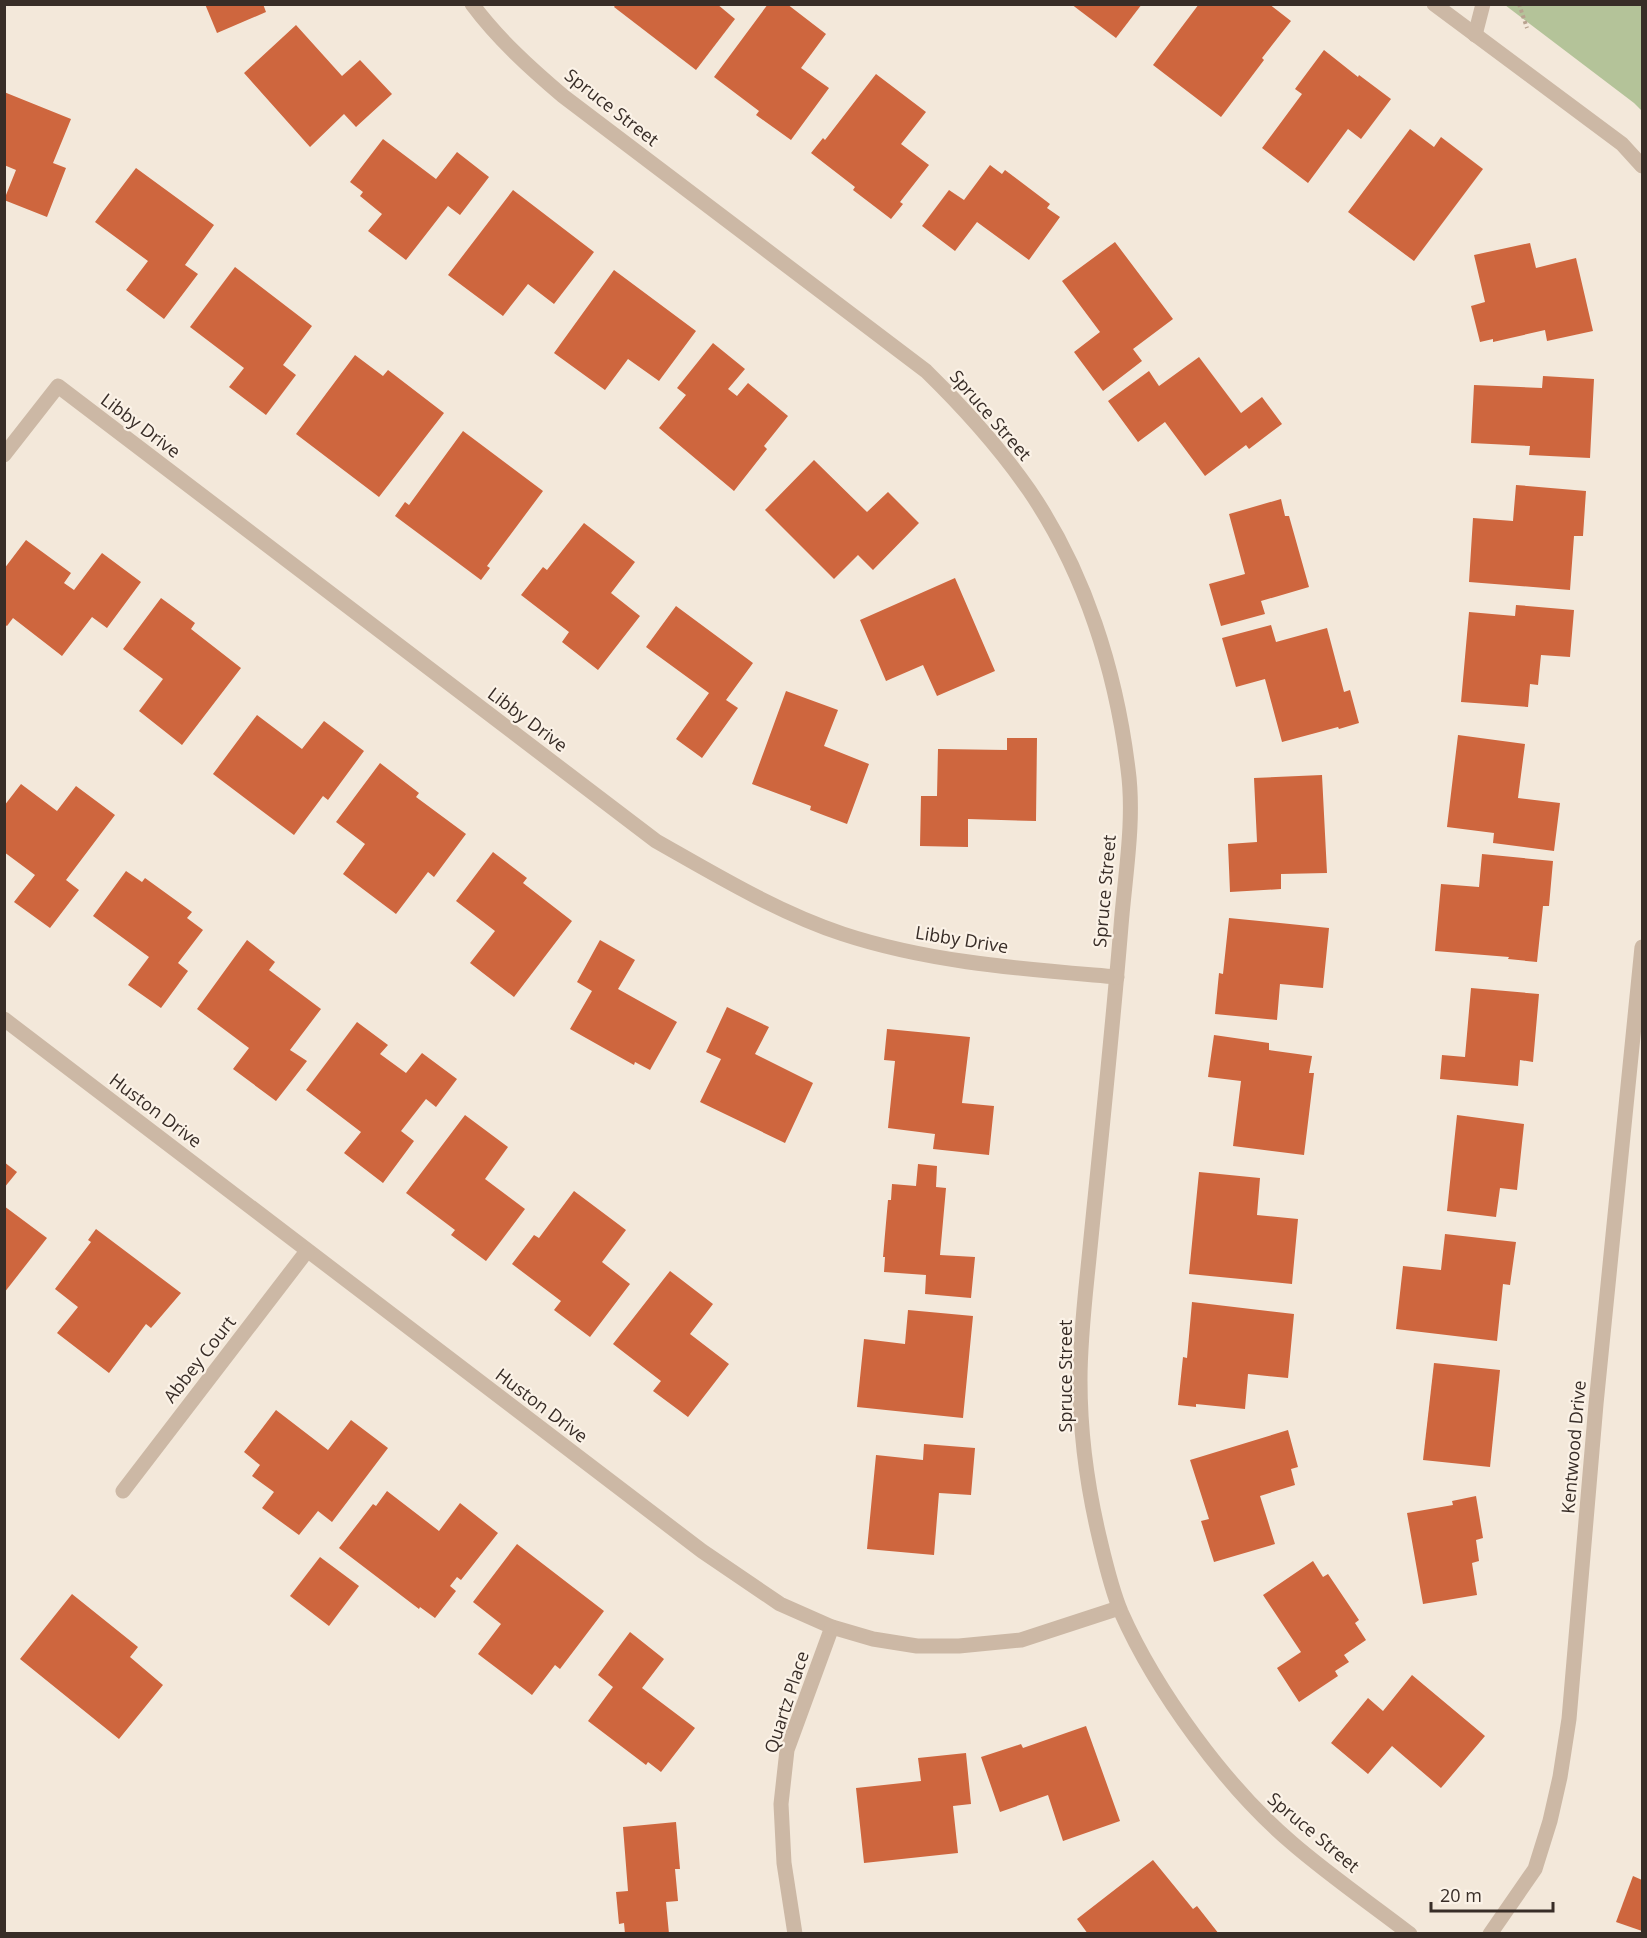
<svg xmlns="http://www.w3.org/2000/svg" width="1647" height="1938" viewBox="0 0 1647 1938" font-family="'Open Sans',sans-serif">
<style>
.green{fill:#b4c399}
.building{fill:#ce663e}
.lines{fill:none;stroke-linecap:round;stroke-linejoin:round}
.path{stroke:#b8a28f;stroke-width:4;stroke-dasharray:3 3;stroke-linecap:butt}
.service{stroke:#ccb8a5;stroke-width:15}
.minor{stroke:#ccb8a5;stroke-width:15}
.labels{text-anchor:middle;dominant-baseline:central;stroke-width:4.5;stroke-linejoin:round;paint-order:stroke}
.street-label{font-size:18px;fill:#382d27;stroke:#fbf2e7}
</style>
<rect width="100%" height="100%" fill="#f3e8da"/>
<!-- green -->
<path class="green" d="M1505 5H1642V111L1634 103Z"/>
<!-- building -->
<g class="building">
<path d="M205 4H263L266 12 217 33Z"/>
<path d="M616 4H717L735 19 696 70 614 7Z"/>
<path d="M768 4H787L826 34 801 68 829 88 791 140 756 115 759 111 714 77Z"/>
<path d="M1071 4H1142L1116 38Z"/>
<path d="M1199 4H1269L1291 21 1262 58 1264 60 1221 117 1153 65Z"/>
<path d="M296 25 342 76 360 60 392 94 356 127 344 114 310 147 244 73Z"/>
<path d="M1324 50 1358 77 1359 75 1391 99 1361 139 1348 129 1308 183 1262 148 1302 94 1295 89Z"/>
<path d="M876 74 926 112 901 144 929 165 900 202 903 204 891 219 853 190 855 187 811 153 823 138 825 140Z"/>
<path d="M4 92 71 119 53 163 66 168 47 217 4 200 16 170 4 165Z"/>
<path d="M1410 129 1434 147 1441 137 1483 169 1414 261 1348 212Z"/>
<path d="M383 139 436 179 457 152 489 177 460 215 448 206 406 260 368 231 382 214 360 196 363 192 350 182Z"/>
<path d="M990 165 1002 174 1005 170 1050 204 1047 208 1060 217 1029 260 977 222 955 251 922 226 949 190 964 200Z"/>
<path d="M136 168 214 225 185 265 198 274 164 319 126 290 148 261 95 222Z"/>
<path d="M513 190 594 252 554 304 528 284 503 316 448 275Z"/>
<path d="M1115 242 1173 319 1133 349 1142 361 1103 391 1074 352 1100 332 1062 281Z"/>
<path d="M1530 243 1536 268 1576 258 1593 331 1547 341 1545 330 1493 342V339L1480 342 1471 306 1485 302 1474 255Z"/>
<path d="M235 267 312 326 283 365 296 375 266 415 229 387 244 368 190 327Z"/>
<path d="M614 270 696 331 659 381 628 359 605 390 554 353Z"/>
<path d="M713 343 745 369 728 389 737 396 748 383 788 416 764 446 767 449 734 491 659 428 686 395 677 388Z"/>
<path d="M355 355 383 376 388 370 444 413 379 497 296 434Z"/>
<path d="M1199 357 1241 413 1262 397 1282 424 1249 449 1246 445 1205 476 1165 422 1138 442 1108 401 1149 371 1159 386Z"/>
<path d="M1543 376 1594 379 1590 458 1529 455 1530 446 1471 443 1474 385 1542 388Z"/>
<path d="M463 431 543 491 487 566 490 568 481 580 395 516 405 502 409 505Z"/>
<path d="M814 460 867 512 888 492 919 523 873 570 858 555 834 579 765 510Z"/>
<path d="M1516 485 1586 491 1583 536H1574L1570 590 1469 582 1473 518 1513 521Z"/>
<path d="M1281 499 1285 516H1289L1309 587 1261 601 1265 614 1221 626 1209 584 1245 574 1229 514Z"/>
<path d="M584 523 635 562 611 593 640 616 598 670 562 642 569 632 521 595 543 567 547 570Z"/>
<path d="M26 540 71 573 64 583 74 590 102 553 141 582 107 628 92 617 62 656 13 618 7 626 4 624V569Z"/>
<path d="M955 578 995 671 937 696 923 665 886 681 860 620Z"/>
<path d="M161 598 195 623 191 629 241 668 182 745 139 711 163 679 123 649Z"/>
<path d="M1516 605 1574 610 1570 657 1541 655 1538 685 1530 684 1528 707 1461 702 1469 612 1515 616Z"/>
<path d="M676 606 753 663 726 700 738 708 702 758 676 739 709 693 646 647Z"/>
<path d="M1271 625 1276 642 1327 628 1344 692 1350 690 1359 723 1339 729 1338 727 1282 742 1265 679 1236 687 1222 638Z"/>
<path d="M786 691 838 710 824 746 869 764 847 824 810 810 811 806 752 784Z"/>
<path d="M257 715 302 749 324 721 364 751 328 800 323 796 294 835 213 774Z"/>
<path d="M1458 735 1525 744 1518 798 1560 803 1554 851 1493 843 1494 833 1447 827Z"/>
<path d="M1007 738H1037L1036 821 968 819V847L920 846 921 796H937L938 749 1007 750Z"/>
<path d="M380 763 419 793 416 797 466 834 434 877 428 872 396 914 343 874 365 844 336 822Z"/>
<path d="M1322 775 1327 873 1281 874V889L1230 892 1228 844 1257 842 1254 778Z"/>
<path d="M21 784 57 811 76 786 115 815 66 880 79 890 50 928 14 902 35 875 4 852V806Z"/>
<path d="M493 852 527 878 523 883 572 921 514 997 470 963 495 931 456 901Z"/>
<path d="M1482 854 1553 861 1549 906H1543L1537 962 1508 959 1509 957 1435 951 1441 884 1479 887Z"/>
<path d="M126 871 142 882 145 878 192 912 187 918 203 930 178 963 188 971 161 1008 128 985 149 957 93 916Z"/>
<path d="M1229 918 1329 928 1323 988 1280 984 1277 1020 1215 1014 1219 973 1223 974Z"/>
<path d="M247 940 275 962 269 970 321 1009 290 1050 307 1061 276 1101 233 1069 249 1048 197 1009Z"/>
<path d="M600 940 635 960 618 989 677 1022 650 1070 635 1062 634 1065 570 1029 592 991 577 982Z"/>
<path d="M1471 988 1539 994 1533 1062 1520 1060 1518 1086 1440 1079 1442 1055 1465 1057Z"/>
<path d="M727 1007 769 1027 755 1054 813 1083 785 1143 700 1102 721 1059 706 1052Z"/>
<path d="M357 1022 388 1045 380 1054 406 1073 422 1053 457 1079 436 1107 426 1099 401 1131 414 1141 383 1183 344 1153 361 1132 306 1090Z"/>
<path d="M887 1029 970 1037 962 1103 994 1106 989 1155 933 1149 935 1134 888 1128 895 1061 884 1060Z"/>
<path d="M1214 1035 1269 1043V1050L1312 1056 1309 1073H1314L1304 1155 1233 1146 1241 1081 1208 1077Z"/>
<path d="M465 1115 508 1147 485 1179 525 1209 486 1261 451 1235 455 1230 406 1193Z"/>
<path d="M1457 1115 1524 1124 1517 1190 1500 1188 1496 1217 1447 1211Z"/>
<path d="M4 1162 17 1172 4 1188Z"/>
<path d="M918 1164 937 1166 936 1187 946 1188 940 1255 975 1257 971 1298 925 1294 926 1275 884 1272 885 1257H883L888 1200H891L892 1184 916 1186Z"/>
<path d="M1199 1172 1260 1178 1257 1215 1298 1219 1292 1284 1189 1274Z"/>
<path d="M574 1191 626 1230 602 1262 630 1284 590 1337 554 1310 561 1301 512 1264 534 1235 539 1238Z"/>
<path d="M4 1206 47 1238 4 1293Z"/>
<path d="M96 1229 181 1293 151 1328 146 1324 109 1373 57 1333 78 1307 55 1289 91 1242 88 1240Z"/>
<path d="M1445 1234 1516 1242 1510 1285 1503 1284 1497 1341 1396 1329 1403 1266 1441 1270Z"/>
<path d="M670 1271 713 1304 690 1334 729 1364 688 1417 653 1391 661 1381 613 1344Z"/>
<path d="M1192 1302 1294 1314 1288 1378 1248 1374 1245 1409 1196 1404V1407L1178 1405 1183 1357 1187 1358Z"/>
<path d="M908 1310 973 1316 963 1418 857 1407 864 1339 905 1344Z"/>
<path d="M1434 1363 1500 1370 1490 1467 1423 1460Z"/>
<path d="M276 1410 328 1450 351 1420 388 1448 332 1522 318 1511 299 1535 262 1508 274 1492 252 1476 260 1465 244 1452Z"/>
<path d="M1288 1430 1298 1467 1291 1469 1295 1485 1260 1496 1275 1544 1214 1562 1201 1521 1209 1519 1190 1460Z"/>
<path d="M924 1444 975 1448 971 1495 939 1493 934 1555 867 1549 876 1455 923 1460Z"/>
<path d="M387 1491 439 1531 460 1503 498 1533 461 1580 457 1577 450 1586 456 1591 435 1618 420 1607 419 1609 339 1548 373 1504 376 1506Z"/>
<path d="M1476 1496 1483 1538 1476 1540 1479 1561 1472 1563 1477 1595 1423 1604 1407 1513 1453 1505 1452 1501Z"/>
<path d="M517 1544 604 1611 560 1669 555 1665 532 1695 478 1654 501 1624 473 1602Z"/>
<path d="M320 1557 359 1586 329 1626 290 1596Z"/>
<path d="M1313 1561 1323 1577 1328 1574 1359 1620 1355 1623 1366 1640 1344 1655 1349 1662 1335 1671 1338 1676 1299 1702 1277 1668 1301 1652 1263 1595Z"/>
<path d="M72 1594 138 1647 130 1657 163 1685 119 1739 20 1659Z"/>
<path d="M630 1632 664 1659 642 1688 695 1728 661 1772 648 1762 646 1765 588 1721 613 1687 598 1675Z"/>
<path d="M1412 1675 1485 1736 1441 1788 1392 1746 1368 1774 1331 1743 1368 1698 1383 1711Z"/>
<path d="M1086 1726 1120 1821 1063 1841 1048 1795 1000 1812 981 1757 1021 1744 1023 1748Z"/>
<path d="M966 1753 971 1804 953 1806 958 1853 864 1863 856 1788 921 1781 918 1758Z"/>
<path d="M676 1822 680 1869H675L678 1901 666 1902 669 1934H625L624 1923 619 1924 616 1892 628 1891 623 1827Z"/>
<path d="M1153 1860 1193 1909 1197 1906 1219 1934H1088L1077 1919Z"/>
<path d="M1633 1876 1642 1880V1931L1616 1922Z"/>
</g>
<g class="lines">
<!-- path -->
<path class="path" d="M1519 4 1527 28"/>
<!-- service -->
<path class="service" d="M1475 35 1483 4"/>
<!-- minor -->
<g class="minor">
<path d="M472 4C498 39 530 68 563 96L926 371C964 408 999 447 1029 490 1085 572 1116 671 1128 769 1135 820 1125 875 1121 926 1112 1037 1100 1147 1089 1258 1085 1298 1080 1339 1080 1380 1080 1432 1087 1485 1099 1536 1105 1561 1111 1588 1121 1612 1156 1691 1226 1787 1292 1843 1329 1875 1371 1904 1410 1934"/>
<path d="M1434 4 1622 144 1642 166"/>
<path d="M4 455 58 386 656 841C716 875 777 912 843 934 931 963 1025 969 1117 977"/>
<path d="M4 1019 702 1551 780 1604 832 1627 873 1639 917 1646H959L1021 1640 1119 1608"/>
<path d="M123 1491 307 1251"/>
<path d="M795 1934 784 1863 781 1804 787 1750 832 1627"/>
<path d="M1490 1934 1535 1869 1550 1821 1560 1777 1569 1719 1596 1404 1642 947"/>
</g>
</g>
<g class="labels">
<!-- street labels -->
<g class="street-label">
<text transform="translate(612 107) rotate(38)">Spruce Street</text>
<text transform="translate(991 415) rotate(49)">Spruce Street</text>
<text transform="translate(141 425) rotate(37)">Libby Drive</text>
<text transform="translate(528 719) rotate(37)">Libby Drive</text>
<text transform="translate(1104 891) rotate(-85)">Spruce Street</text>
<text transform="translate(962 939) rotate(9)">Libby Drive</text>
<text transform="translate(156 1110) rotate(37)">Huston Drive</text>
<text transform="translate(199 1359) rotate(-52)">Abbey Court</text>
<text transform="translate(1065 1376) rotate(-90)">Spruce Street</text>
<text transform="translate(542 1405) rotate(37)">Huston Drive</text>
<text transform="translate(1573 1447) rotate(-85)">Kentwood Drive</text>
<text transform="translate(786 1702) rotate(-72)">Quartz Place</text>
<text transform="translate(1314 1832) rotate(40)">Spruce Street</text>
</g>
</g>
<!-- border -->
<rect width="1647" height="1938" fill="none" stroke="#382d27" stroke-width="12"/>
<!-- scale -->
<path d="M1431 1902v9h122v-9" fill="none" stroke="#382d27" stroke-width="3"/>
<text x="1440" y="1902" font-size="18" fill="#382d27" stroke="#fbf2e7" stroke-width="4.5" paint-order="stroke">20 m</text>
</svg>
